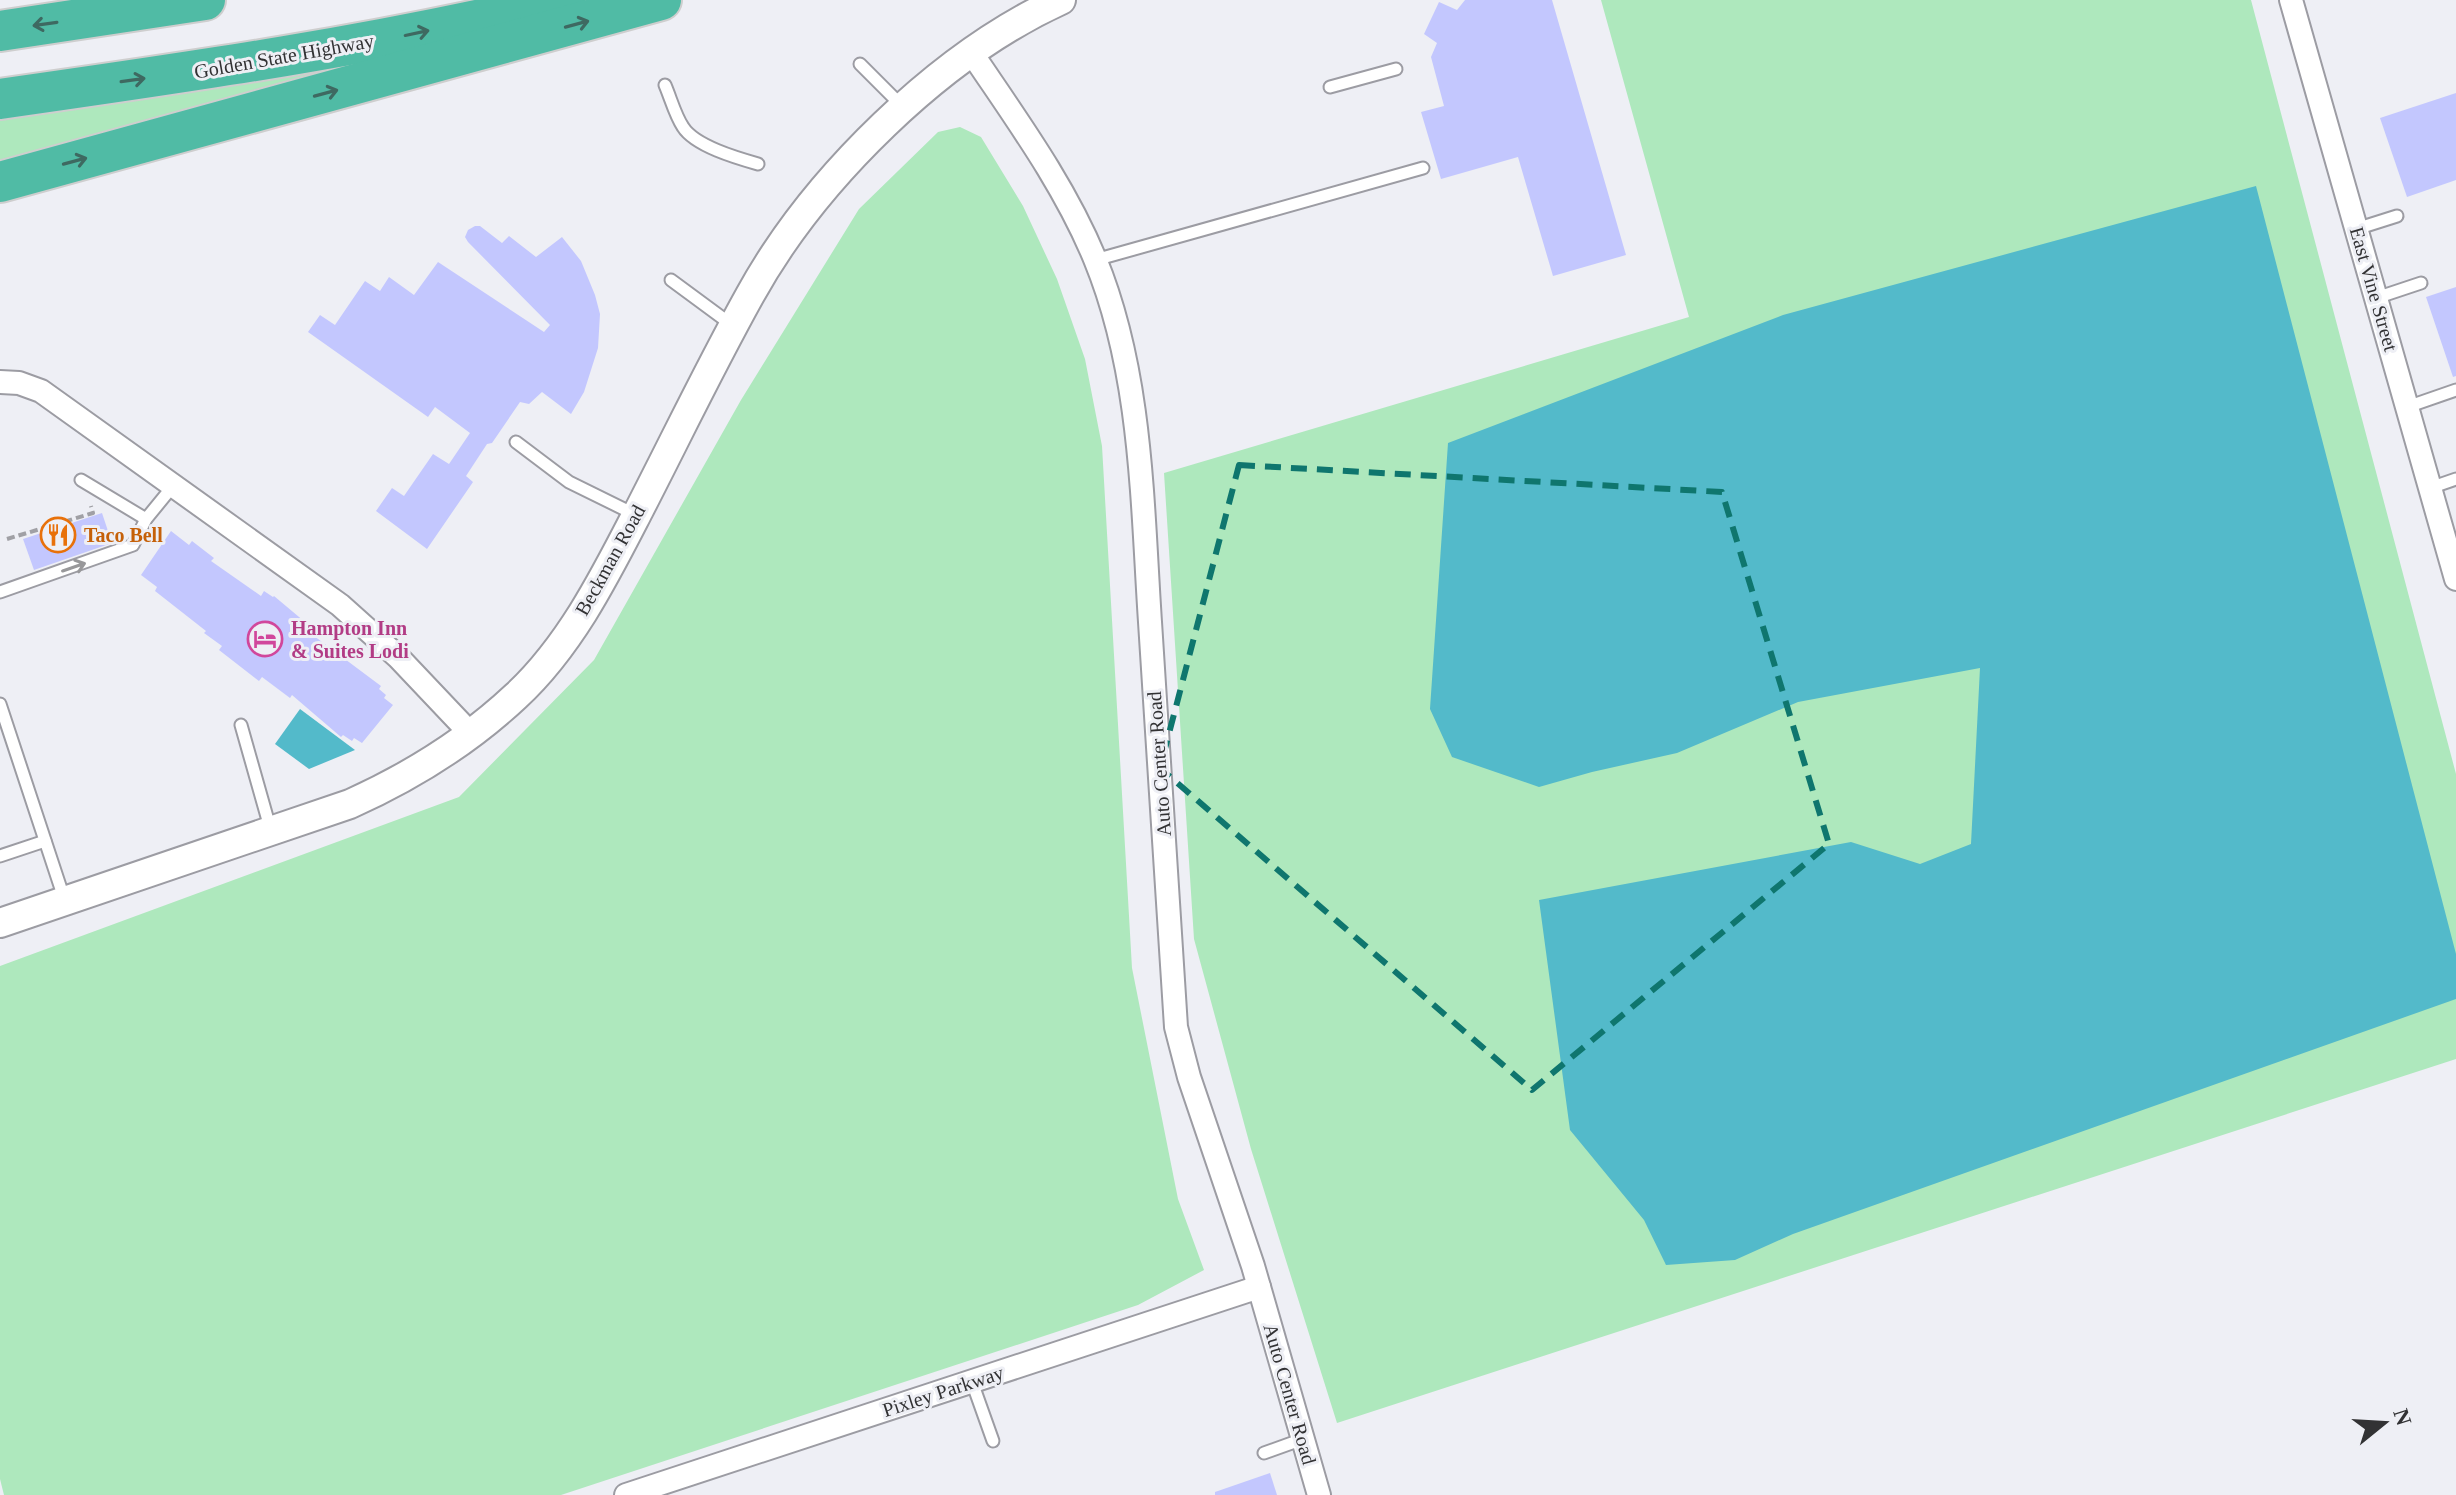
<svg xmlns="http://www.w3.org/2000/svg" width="2456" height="1495" viewBox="0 0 2456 1495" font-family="'Times New Roman',serif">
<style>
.green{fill:#aee8bd}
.water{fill:#53baca}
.building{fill:#c3c7fe}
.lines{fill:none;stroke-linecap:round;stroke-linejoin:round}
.service-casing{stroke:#9c9ca3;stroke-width:15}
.minor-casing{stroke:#9c9ca3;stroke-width:26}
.tertiary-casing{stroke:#9c9ca3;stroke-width:32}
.motorway-casing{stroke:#cecece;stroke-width:44}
.path{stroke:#a0a0a5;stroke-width:4;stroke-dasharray:8 4;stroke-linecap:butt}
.service{stroke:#fff;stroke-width:11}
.minor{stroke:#fff;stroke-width:22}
.tertiary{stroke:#fff;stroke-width:28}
.motorway{stroke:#50bba5;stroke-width:40}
.oneway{stroke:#3e6961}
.oneway2{stroke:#98989a}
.marked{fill:none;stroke:#0f766e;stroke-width:6;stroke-dasharray:16 10;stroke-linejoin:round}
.labels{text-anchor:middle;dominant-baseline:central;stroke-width:6;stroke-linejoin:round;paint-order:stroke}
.street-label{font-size:20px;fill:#323234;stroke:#eeeff5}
.food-label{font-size:20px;font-weight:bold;fill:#c56008;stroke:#eeeff5;text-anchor:start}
.hotel-label{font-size:20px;font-weight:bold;fill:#b23c85;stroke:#eeeff5;text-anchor:start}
</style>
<rect width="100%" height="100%" fill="#eeeff5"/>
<!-- green -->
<g class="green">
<path d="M1601 0H2251L2456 774V1059L1337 1423 1251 1149 1194 939 1164 473 1689 317Z"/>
<path d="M395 53 0 164V120L241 83Z"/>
<path d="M960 127 981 137 1023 206 1057 279 1085 359 1102 446 1132 968 1178 1199 1204 1270 1138 1305 561 1495H4L0 1479V966L459 797 594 660 741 400 859 209 938 132Z"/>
</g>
<!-- water -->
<g class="water">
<path d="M2256 186 2456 954V999L1793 1234 1735 1260 1666 1265 1644 1220 1570 1130 1539 900 1851 842 1920 864 1971 844 1980 668 1798 702 1677 753 1592 772 1539 787 1452 757 1430 709 1448 443 1783 315Z"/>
<path d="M300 709 355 750 309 769 275 744Z"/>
</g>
<!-- building -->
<g class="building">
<path d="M1465 0H1552L1626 255 1553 276 1518 157 1441 179 1421 112 1444 106 1431 57 1437 43 1424 34 1439 2 1457 10Z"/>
<path d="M2456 93V180L2407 197 2380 118Z"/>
<path d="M475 226H480L502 243 509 236 536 257 562 237 581 261 595 295 600 314 598 348 584 392 571 414 542 392 529 404 520 402 492 443 487 444 466 476 473 482 427 549 376 511 392 488 404 496 433 454 449 464 470 433 435 407 428 417 308 332 320 315 335 325 365 281 380 291 389 277 414 295 438 262 544 332 550 325 468 242 465 237 468 230Z"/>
<path d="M2456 287V376L2453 377 2426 297Z"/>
<path d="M102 513 112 543 34 570 23 539Z"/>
<path d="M171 531 189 545 192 541 214 558 211 561 261 596 264 591 273 597 274 596 305 622 302 627 381 686 379 689 386 695 384 698 393 705 362 743 354 738 352 741 343 735 341 737 292 695 290 698 262 677 259 681 219 650 222 646 204 633 206 631 155 591 157 587 141 575Z"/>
<path d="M1270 1473 1277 1495H1215V1492Z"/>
</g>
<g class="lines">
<!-- service casing -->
<g class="service-casing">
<g id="service">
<path d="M860 64 904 108"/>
<path d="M665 85C671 99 675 115 683 127 695 146 737 158 758 164"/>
<path d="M1330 87 1396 69"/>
<path d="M2356 229 2397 216"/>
<path d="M1095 260 1423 168"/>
<path d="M671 280 732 325"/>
<path d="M2376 298 2421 283"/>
<path d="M2407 407 2456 390"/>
<path d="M516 442 569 482 636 515"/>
<path d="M81 480 146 519"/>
<path d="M2430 488 2456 479"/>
<path d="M0 592 133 545 146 519 173 486"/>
<path d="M0 704 65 901"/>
<path d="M241 725 271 831"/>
<path d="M0 856 45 841"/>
<path d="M972 1382 993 1441"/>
<path d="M1264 1453 1303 1439"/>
</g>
</g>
<!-- minor casing -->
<g class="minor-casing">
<g id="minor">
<path d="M2291 0 2456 579"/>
<path d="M971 52C1016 119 1064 184 1095 259 1142 373 1142 501 1150 622 1158 757 1167 892 1176 1027L1189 1077 1253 1266 1319 1495"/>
<path d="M0 382 19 383 41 391 340 605 398 657 470 733"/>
<path d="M626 1495 1259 1287"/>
</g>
</g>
<!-- tertiary casing -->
<g class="tertiary-casing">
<path id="tertiary" d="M0 923 350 804C410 777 468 741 516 696 571 645 606 574 639 510 676 438 711 365 750 295 814 179 940 55 1061 0"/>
</g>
<!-- motorway casing -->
<g class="motorway-casing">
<g id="motorway">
<path d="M0 31 205 0"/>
<path d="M0 99C190 72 379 45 565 0"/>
<path d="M0 182 661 0"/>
</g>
</g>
<!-- path -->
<path class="path" d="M7 539 93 513 91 506"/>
<!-- service -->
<use href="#service" class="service"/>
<!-- minor -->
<use href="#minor" class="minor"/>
<!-- tertiary -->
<use href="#tertiary" class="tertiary"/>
<!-- motorway -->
<use href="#motorway" class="motorway"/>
</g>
<!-- one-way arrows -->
<defs><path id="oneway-shaft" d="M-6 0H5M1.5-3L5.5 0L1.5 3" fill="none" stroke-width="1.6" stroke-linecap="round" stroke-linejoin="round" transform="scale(2)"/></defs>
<g class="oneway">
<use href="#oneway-shaft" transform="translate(45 24) rotate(172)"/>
<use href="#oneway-shaft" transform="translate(577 24) rotate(-15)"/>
<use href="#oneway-shaft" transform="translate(417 33) rotate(-12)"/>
<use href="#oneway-shaft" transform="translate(133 80) rotate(-8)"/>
<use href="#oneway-shaft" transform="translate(326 93) rotate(-15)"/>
<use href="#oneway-shaft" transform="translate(75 161) rotate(-15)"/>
</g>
<use class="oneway2" href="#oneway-shaft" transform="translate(74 567) rotate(-19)"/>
<!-- marked area -->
<path class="marked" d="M1239 465 1722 492 1829 844 1532 1090 1160 768Z"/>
<!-- icons -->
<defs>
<g id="restaurant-ring" transform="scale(1.8)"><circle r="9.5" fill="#eeeff5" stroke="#e8710a" stroke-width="1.5"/><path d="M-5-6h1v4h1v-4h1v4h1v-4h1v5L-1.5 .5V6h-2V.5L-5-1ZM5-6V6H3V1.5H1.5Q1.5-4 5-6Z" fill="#e8710a"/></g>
<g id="hotel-ring" transform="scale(1.8)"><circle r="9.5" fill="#eeeff5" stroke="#d1479c" stroke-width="1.5"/><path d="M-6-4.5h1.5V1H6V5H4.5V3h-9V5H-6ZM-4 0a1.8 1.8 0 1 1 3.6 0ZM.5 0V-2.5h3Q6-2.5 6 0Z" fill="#d1479c"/></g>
</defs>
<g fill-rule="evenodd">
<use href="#restaurant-ring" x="58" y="535"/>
<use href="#hotel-ring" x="265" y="639"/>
</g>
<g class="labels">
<!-- street labels -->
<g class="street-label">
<text transform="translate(284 56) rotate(-10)">Golden State Highway</text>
<text transform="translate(2374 289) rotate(74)">East Vine Street</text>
<text transform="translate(610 560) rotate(-61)">Beckman Road</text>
<text transform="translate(1159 764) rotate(-94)">Auto Center Road</text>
<text transform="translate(943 1391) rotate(-18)">Pixley Parkway</text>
<text transform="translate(1290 1394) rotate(74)">Auto Center Road</text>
</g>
<!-- food labels -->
<g class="food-label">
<text x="84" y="535">Taco Bell</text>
</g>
<!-- hotel labels -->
<g class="hotel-label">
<text x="291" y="628">Hampton Inn<tspan x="291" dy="23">&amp; Suites Lodi</tspan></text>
</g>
</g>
<!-- north arrow -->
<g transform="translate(2384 1423) rotate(72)" stroke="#eeeff5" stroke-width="6" paint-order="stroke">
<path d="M0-6L14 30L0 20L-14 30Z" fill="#323234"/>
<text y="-12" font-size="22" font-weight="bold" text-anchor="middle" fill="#323234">N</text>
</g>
</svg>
